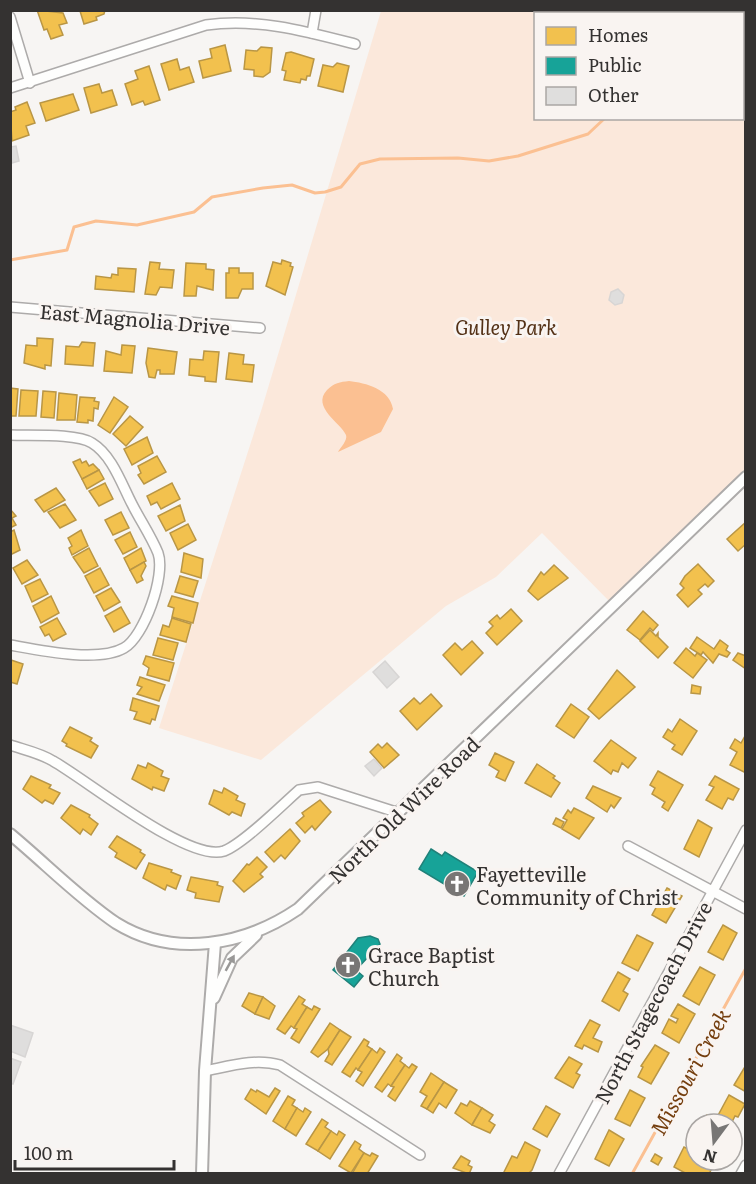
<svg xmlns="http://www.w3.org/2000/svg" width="756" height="1184" viewBox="0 0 756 1184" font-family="Literata,serif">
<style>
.green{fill:#fbe8db;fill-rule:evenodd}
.water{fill:#fbc092}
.homes{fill:#f2c14e;stroke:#b99645;stroke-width:1.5}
.public{fill:#17a398;stroke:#208179;stroke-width:1.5}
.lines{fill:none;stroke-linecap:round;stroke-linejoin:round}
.stream{stroke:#fbc092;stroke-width:3}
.building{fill:#dfdedd;stroke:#d7d5d4;stroke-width:1.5}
.minor-casing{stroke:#adabaa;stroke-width:12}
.tertiary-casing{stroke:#adabaa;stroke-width:14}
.minor{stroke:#fefefd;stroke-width:9}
.tertiary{stroke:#fefefd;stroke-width:10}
.oneway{fill:#999897}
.labels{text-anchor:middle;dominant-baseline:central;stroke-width:6;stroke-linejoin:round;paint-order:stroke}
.street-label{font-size:20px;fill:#343231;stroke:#f9f4f1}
.park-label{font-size:20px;font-style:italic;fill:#533116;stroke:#f9f4f1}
.poi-label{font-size:20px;fill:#343231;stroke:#f9f4f1;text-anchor:start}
.water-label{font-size:21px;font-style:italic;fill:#743e0e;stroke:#f9f4f1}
</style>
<rect width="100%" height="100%" fill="#f7f5f3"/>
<!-- green -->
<path class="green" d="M381 11H745V477L612 604 542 533 496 577 446 606 261 760 159 728 262 408ZM536 14H742V118H536Z"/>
<!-- water -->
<path class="water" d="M349 381C366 383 390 389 393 409L381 432 338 452C340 448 348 440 346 435 341 423 311 407 327 390 334 383 340 382 349 381Z"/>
<!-- homes -->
<g class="homes">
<path d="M37 10 63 13 67 23 59 25 63 35 51 39 47 29 44 30Z"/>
<path d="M105 10 104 14 96 17 97 20 84 24 80 11Z"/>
<path d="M225 45 231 71 203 78 199 61 212 58 210 49Z"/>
<path d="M261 47 272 48 270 72 263 77 254 76V70L244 69 246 50 257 51Z"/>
<path d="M291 52 314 59 310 76H307L306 80 301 79 300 83 284 80 286 71 282 70 286 53Z"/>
<path d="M177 59 180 70 189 67 194 82 169 90 161 64Z"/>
<path d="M337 63 349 66 343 92 318 86 323 65 333 67Z"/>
<path d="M149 66 160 100 145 105 143 101 132 105 125 84 138 79 135 71Z"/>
<path d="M99 84 102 93 112 90 117 105 91 113 84 88Z"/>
<path d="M73 94 79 110 46 121 40 103Z"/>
<path d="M27 102 35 123 26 126 29 135 12 141 10 112 16 110 15 107Z"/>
<path d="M282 260 291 263 290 266 293 267 285 295 266 286 273 262 281 264Z"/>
<path d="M150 262 160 263 159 269 174 270 172 288 160 287 156 295 145 294Z"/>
<path d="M186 263 206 264V269L214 270 213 290 197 286 196 296H184Z"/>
<path d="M118 268 136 269 134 292 95 289 96 276 111 278 112 274 118 275Z"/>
<path d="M229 268H239V273H253V289H242L238 298H226V273H229Z"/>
<path d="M37 338 53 339 51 366 45 365V369L24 363 26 345 37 346Z"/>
<path d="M82 342 95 343 93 366 65 364 66 346 79 347Z"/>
<path d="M122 345 135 346 132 373 104 371 106 351 121 355Z"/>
<path d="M148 348 177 352 174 374H160V370H157L155 378 149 377 146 363Z"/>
<path d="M204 351 219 352 216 382 205 381V377L189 375 190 359 203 360Z"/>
<path d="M229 353 244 355 243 364 254 365 252 382 226 379Z"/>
<path d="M10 388 18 389 16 416H10Z"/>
<path d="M21 390 38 391 36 416H19Z"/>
<path d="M43 391 56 392 54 418 41 417Z"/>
<path d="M59 393 77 395 75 420H57Z"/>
<path d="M80 397 95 398 94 401 99 402 98 409 94 408 93 421 88 420V423L77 422Z"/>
<path d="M114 397 128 407 110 433 98 425Z"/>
<path d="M130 416 143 427 126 446 113 434Z"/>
<path d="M147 437 153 453 132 465 124 449Z"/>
<path d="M157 456 166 472 144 484 138 475 141 473 138 466Z"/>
<path d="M80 459 82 463 86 461 89 466 93 464 99 470 82 479 73 462Z"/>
<path d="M99 470 104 479 87 489 82 479Z"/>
<path d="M105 483 113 499 99 506 89 491Z"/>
<path d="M172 483 180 499 161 509 157 502 151 505 147 496Z"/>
<path d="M56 488 65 500 44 512 35 500Z"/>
<path d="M65 504 76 520 60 528 48 512Z"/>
<path d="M180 505 185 521 166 531 158 516Z"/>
<path d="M10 509 16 516 12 518 16 525 10 528Z"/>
<path d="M121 512 129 528 113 535 105 520Z"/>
<path d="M746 522V544L738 551 727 539Z"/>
<path d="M188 524 196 540 178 550 170 533Z"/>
<path d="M14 530 20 550 10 555V532Z"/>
<path d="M81 530 88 546 72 555 69 548 72 546 68 538Z"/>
<path d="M130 532 137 547 123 554 115 540Z"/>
<path d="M89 548 98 566 84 573 73 557Z"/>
<path d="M141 548 146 561 130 570 124 558Z"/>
<path d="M184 553 203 559 201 578 181 572Z"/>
<path d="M27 560 38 575 22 584 13 568Z"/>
<path d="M144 562 146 566 141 576 143 580 137 583 130 570Z"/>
<path d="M698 564 714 581 708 587 705 584 698 590 702 594 688 607 677 595 684 588 680 584 685 576Z"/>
<path d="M554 565 568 578 538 600 528 591 541 572 544 575Z"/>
<path d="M100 568 109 585 94 593 85 576Z"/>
<path d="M180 576 198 581 193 597 175 592Z"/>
<path d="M40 579 48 594 32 602 25 586Z"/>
<path d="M111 588 120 602 104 611 96 596Z"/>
<path d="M51 596 59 613 41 623 33 606Z"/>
<path d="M172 596 198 603 193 623 172 617 174 608 168 606Z"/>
<path d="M121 607 130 623 114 632 105 616Z"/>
<path d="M511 609 522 621 497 645 486 633 493 626 489 622 497 615 500 619Z"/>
<path d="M643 611 658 625 653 631 650 628 640 640 627 630Z"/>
<path d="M57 618 66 634 53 641 49 634 45 636 40 627Z"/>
<path d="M172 618 191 624 186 642 160 635 163 625 169 627Z"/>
<path d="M650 630 656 636 658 633V637L668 647 658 658 640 641Z"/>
<path d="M697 637 714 649 720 640 728 646 726 650 730 653 727 657 719 654 713 663 703 652 701 655 690 648Z"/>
<path d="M158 638 178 643 173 660 153 655Z"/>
<path d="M472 641 483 653 461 675 443 655 455 643 462 650Z"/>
<path d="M686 648 695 656 697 653 707 660 693 678 674 663Z"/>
<path d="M738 653 746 656V669L733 660Z"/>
<path d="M146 656 174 663 169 681 147 675 149 668 143 664Z"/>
<path d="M11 660 23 664 17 684 10 682Z"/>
<path d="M617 670 635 687 599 719 588 709Z"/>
<path d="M140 677 165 685 159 701 137 694 142 687 137 685Z"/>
<path d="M692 685 701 687 700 694 691 693Z"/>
<path d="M431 694 442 706 417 730 400 711 414 698 420 704Z"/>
<path d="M133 698 159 706 155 720 152 719 150 724 134 719 137 712 130 710Z"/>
<path d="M571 704 589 717 574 738 556 726Z"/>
<path d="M680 719 697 731 682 755 672 749 675 745 663 737 668 729 672 732Z"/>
<path d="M70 727 92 738 90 741 98 746 91 758 66 746 67 744 62 741Z"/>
<path d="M745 736H746V773L730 765 737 752 730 748 735 739 741 743Z"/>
<path d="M611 740 636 758 628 768 622 763 618 772 613 770 611 774 594 761Z"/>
<path d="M387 743 399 755 384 768 370 752 378 744 382 748Z"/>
<path d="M495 753 514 762 505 781 496 777 499 771 489 765Z"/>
<path d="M148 763 163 771 161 776 169 779 164 791 153 787 152 790 132 779 138 765 146 768Z"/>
<path d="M537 764 555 776 553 778 560 783 551 797 525 783Z"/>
<path d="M658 771 683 785 668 811 662 807 665 802 652 794 655 788 650 785Z"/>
<path d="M31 776 51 785 49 788 60 793 53 804 45 800 42 803 23 789Z"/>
<path d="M715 776 739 789 733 800 728 798 722 809 706 800 714 787 709 785Z"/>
<path d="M593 786 621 798 614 808 611 805 607 812 586 798Z"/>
<path d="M224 788 238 796 236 800 245 804 241 816 232 812 229 815 209 804 214 790 222 793Z"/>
<path d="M320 800 331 812 315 830 312 826 305 833 296 823 304 816 302 813Z"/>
<path d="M71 805 90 815 89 817 98 824 91 835 83 829 80 834 61 818Z"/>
<path d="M574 808 594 818 579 839 562 829 567 820 563 818 568 810 571 813Z"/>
<path d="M556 818 564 822 561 828 553 824Z"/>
<path d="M698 820 712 828 699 857 684 849Z"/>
<path d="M290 829 300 841 285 859 281 855 274 862 265 852Z"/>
<path d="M117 836 141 850 140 852 145 855 136 869 115 857 117 853 109 847Z"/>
<path d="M257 857 267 867 260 874 263 877 244 892 233 881 247 864 249 865Z"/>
<path d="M149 863 172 870 171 872 181 876 176 889 167 885 165 890 143 878Z"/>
<path d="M191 877 218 882 217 885 223 887 219 902 195 898 196 893 187 890Z"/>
<path d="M667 888 682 896 666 923 652 915Z"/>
<path d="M723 925 737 933 723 960 708 952Z"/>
<path d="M637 935 653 943 638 971 622 963Z"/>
<path d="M700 967 715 975 699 1005 683 996Z"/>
<path d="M618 972 630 979 623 991 628 994 619 1011 602 1001Z"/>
<path d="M249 993 263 997 255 1014 242 1006Z"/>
<path d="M299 996 305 1000 302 1004 307 1007 294 1028 291 1026 285 1034 277 1029Z"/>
<path d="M263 997 275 1006 269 1019 255 1014Z"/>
<path d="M678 1004 695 1014 679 1043 662 1033 669 1019 676 1023 678 1019 671 1016Z"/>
<path d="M314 1006 320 1009 299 1043 291 1038 297 1029 294 1028 307 1007 312 1010Z"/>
<path d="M590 1020 600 1025 593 1038 602 1042 598 1052 584 1045 582 1049 575 1046Z"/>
<path d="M330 1023 340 1030 328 1049 318 1057 311 1052Z"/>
<path d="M340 1030 351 1037 332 1065 325 1061 329 1054 328 1049Z"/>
<path d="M364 1039 369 1042 367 1046 372 1049 358 1070 356 1068 350 1077 342 1072Z"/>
<path d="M655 1045 669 1053 651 1084 638 1077 643 1067 641 1066Z"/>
<path d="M380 1048 385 1052 363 1086 356 1081 362 1072 358 1070 372 1049 377 1053Z"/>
<path d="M397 1054 402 1058 400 1061 405 1065 391 1086 388 1084 382 1092 375 1087Z"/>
<path d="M569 1057 582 1064 576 1073 580 1075 573 1088 555 1078Z"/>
<path d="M412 1064 417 1067 395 1101 388 1096 394 1087 391 1086 405 1065 409 1068Z"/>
<path d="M746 1065V1092L734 1085Z"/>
<path d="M431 1073 444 1082 427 1109 421 1106 427 1096 420 1092Z"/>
<path d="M444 1082 457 1090 446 1108 439 1103 433 1113 427 1109Z"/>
<path d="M275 1088 280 1091 266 1114 245 1099 251 1089 256 1092 257 1090 269 1097Z"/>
<path d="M630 1090 645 1098 630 1126 615 1119Z"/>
<path d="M729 1095 745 1104 738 1117 735 1116 731 1124H703L707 1115 716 1119Z"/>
<path d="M288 1096 295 1100 292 1105 297 1108 285 1129 273 1121Z"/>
<path d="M470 1101 482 1108 472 1125 455 1113 461 1103 467 1106Z"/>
<path d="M546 1106 560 1114 547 1137 533 1129Z"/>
<path d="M297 1108 303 1112 305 1108 311 1112 296 1136 285 1129Z"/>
<path d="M482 1108 493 1115 489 1121 495 1125 490 1133 472 1125Z"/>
<path d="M322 1119 328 1123 325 1127 331 1131 318 1151 306 1144Z"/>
<path d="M609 1130 624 1139 609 1166 595 1159Z"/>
<path d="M331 1131 337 1135 339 1131 345 1135 330 1159 318 1151Z"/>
<path d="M696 1139V1160H704L701 1165 711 1170 709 1174H687L674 1167 684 1147 690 1150Z"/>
<path d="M355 1141 361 1145 359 1149 364 1153 351 1173 339 1166Z"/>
<path d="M525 1142 540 1150 532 1170 528 1174H503L512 1156 517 1158Z"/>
<path d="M364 1153 370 1156 372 1153 378 1156 367 1174H352Z"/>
<path d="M655 1154 662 1158 658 1165 651 1161Z"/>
<path d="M461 1156 470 1161 468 1165 472 1167 469 1174 453 1168Z"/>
</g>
<!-- public -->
<g class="public">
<path d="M431 849 442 856 445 852 478 872 464 896 419 869Z"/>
<path d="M370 936 378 939 380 944 356 970 363 976 354 987 333 970 358 938Z"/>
</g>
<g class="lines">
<!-- stream -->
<g class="stream">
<path d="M742 64 746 63"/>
<path d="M10 260 67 250 74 227 96 221 137 225 194 212 212 197 263 188 292 185 315 193 325 192 341 187 360 164 380 159 458 158 489 161 518 156 588 134 605 118"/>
<path d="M632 1174 746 968"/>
</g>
</g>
<!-- building -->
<g class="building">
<path d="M16 146 19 161 12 163 10 147Z"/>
<path d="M618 289 624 295 622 303 615 305 609 300 611 292Z"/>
<path d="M385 661 399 677 387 688 373 672Z"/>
<path d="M374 759 382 768 374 776 365 766Z"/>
<path d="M10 1025 33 1033 25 1057 10 1051Z"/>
<path d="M10 1058 21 1062 13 1084 10 1083Z"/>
</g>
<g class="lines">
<!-- minor casing -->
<g class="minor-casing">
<g id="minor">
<path d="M10 17 30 83"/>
<path d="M312 33 316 10"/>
<path d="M10 88 206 25C258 18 305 31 355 44"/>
<path d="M10 307 260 328"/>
<path d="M10 435C30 436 76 433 92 443 112 455 122 485 132 504 140 520 151 536 158 553 166 575 144 637 124 648 98 663 38 650 10 645"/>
<path d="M10 745C25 750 40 753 53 761 87 780 189 863 224 851 243 844 282 805 299 790L318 787 399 813"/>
<path d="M628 846 746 909"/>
<path d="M205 1071C230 1066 255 1058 280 1065L420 1155"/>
<path d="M559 1174 746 830"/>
<path d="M741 1174 746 1165"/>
</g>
</g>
<!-- tertiary casing -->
<g class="tertiary-casing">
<g id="tertiary">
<path d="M10 834C45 863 79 898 116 923 174 959 245 945 298 909L746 477"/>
<path d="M214 998 232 958 256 935"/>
<path d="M202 1174 205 1071 215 943"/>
</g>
</g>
<!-- minor -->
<use href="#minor" class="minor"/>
<!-- tertiary -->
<use href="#tertiary" class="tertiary"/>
</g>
<!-- one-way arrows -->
<defs><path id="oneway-solid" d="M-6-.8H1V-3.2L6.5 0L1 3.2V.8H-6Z" transform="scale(1.5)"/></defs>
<use class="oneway" href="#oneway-solid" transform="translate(230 963) rotate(-61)"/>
<!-- icons -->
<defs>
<g id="church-disc" transform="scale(1.35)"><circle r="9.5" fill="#787675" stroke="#f9f4f1"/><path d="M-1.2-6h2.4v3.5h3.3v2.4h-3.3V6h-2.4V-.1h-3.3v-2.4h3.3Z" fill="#fff"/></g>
</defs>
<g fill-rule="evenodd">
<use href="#church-disc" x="457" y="884"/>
<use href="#church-disc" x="348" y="965"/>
</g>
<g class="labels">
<!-- street labels -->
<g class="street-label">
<text transform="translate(135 318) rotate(5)">East Magnolia Drive</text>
<text transform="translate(403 809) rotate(-44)">North Old Wire Road</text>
<text transform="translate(652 1002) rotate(-62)">North Stagecoach Drive</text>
</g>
<!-- park labels -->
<g class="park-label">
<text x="506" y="326">Gulley Park</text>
</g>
<!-- poi labels -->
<g class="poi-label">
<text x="476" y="873">Fayetteville<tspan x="476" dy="23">Community of Christ</tspan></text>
<text x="368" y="954">Grace Baptist<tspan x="368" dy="23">Church</tspan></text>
</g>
<!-- water labels -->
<g class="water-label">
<text transform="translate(689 1071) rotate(-61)">Missouri Creek</text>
</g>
</g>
<!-- border -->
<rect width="756" height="1184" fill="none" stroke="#343231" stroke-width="24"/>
<!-- legend -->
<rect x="534" y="12" width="210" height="108" fill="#f9f4f1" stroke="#aaa6a4" stroke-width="1.5"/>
<rect x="546" y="27" width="30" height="18" fill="#f2c14e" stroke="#aaa6a4" stroke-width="1.5"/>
<text x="588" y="42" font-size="18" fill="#343231">Homes</text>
<rect x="546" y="57" width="30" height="18" fill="#17a398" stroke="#aaa6a4" stroke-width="1.5"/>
<text x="588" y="72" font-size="18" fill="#343231">Public</text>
<rect x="546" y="87" width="30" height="18" fill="#dfdedd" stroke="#aaa6a4" stroke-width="1.5"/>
<text x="588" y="102" font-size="18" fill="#343231">Other</text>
<!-- north arrow -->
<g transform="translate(714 1142) rotate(196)"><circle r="28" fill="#f9f4f1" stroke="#aaa6a4" stroke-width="1.5"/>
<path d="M0-4.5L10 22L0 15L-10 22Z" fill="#787675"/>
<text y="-9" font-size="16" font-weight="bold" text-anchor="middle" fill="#343231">N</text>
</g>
<!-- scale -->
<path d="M15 1160v9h159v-9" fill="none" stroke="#343231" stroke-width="3"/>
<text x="24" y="1160" font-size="18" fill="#343231" stroke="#f9f4f1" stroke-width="4.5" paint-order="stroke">100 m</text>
</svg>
